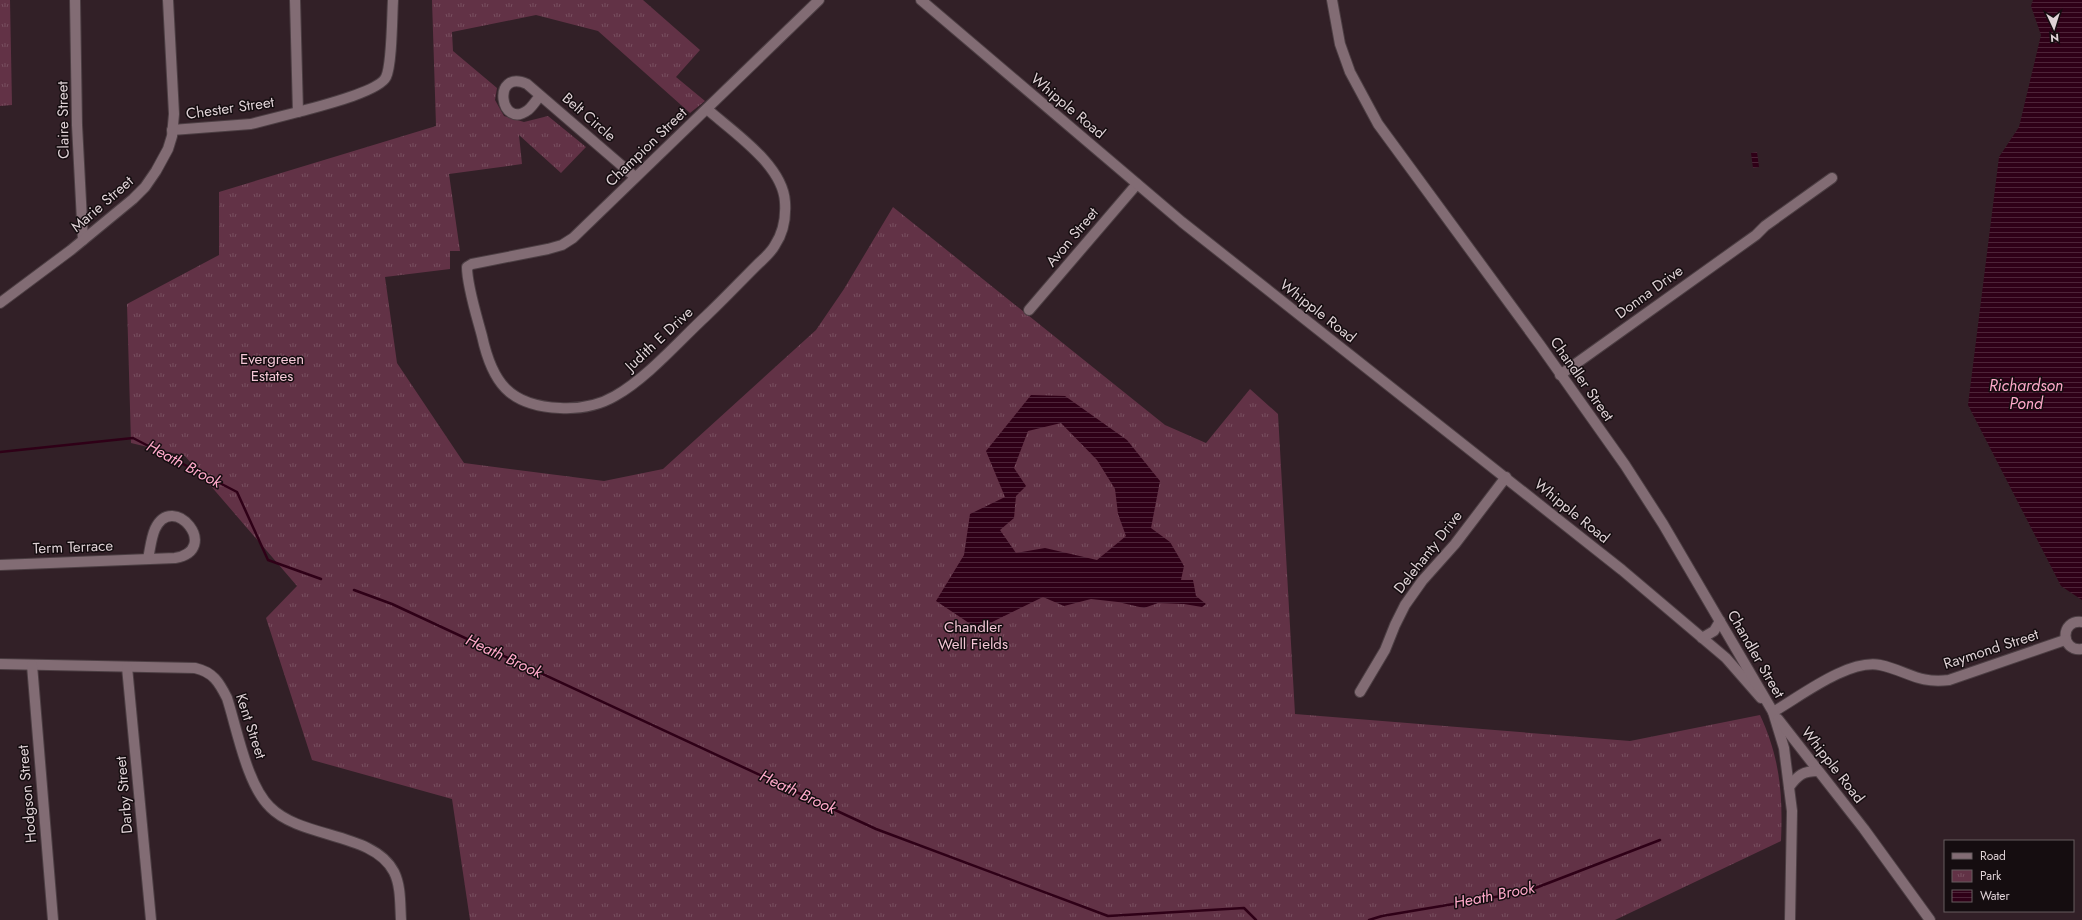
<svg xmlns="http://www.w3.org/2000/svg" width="2082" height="920" viewBox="0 0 2082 920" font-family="Jost,sans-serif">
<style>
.park{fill:url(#park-tufts)}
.water{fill:url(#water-rules);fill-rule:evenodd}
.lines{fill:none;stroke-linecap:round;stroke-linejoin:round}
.stream{stroke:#2f0017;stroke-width:2.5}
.minor-casing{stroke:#4c3e43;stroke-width:12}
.tertiary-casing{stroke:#4c3e43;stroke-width:12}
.secondary-casing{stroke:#4c3e43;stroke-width:12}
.minor{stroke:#826c74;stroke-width:10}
.tertiary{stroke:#826c74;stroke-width:10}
.secondary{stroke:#826c74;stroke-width:10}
.labels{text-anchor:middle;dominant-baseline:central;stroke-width:3;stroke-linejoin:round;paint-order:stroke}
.street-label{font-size:15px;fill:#dfd2d6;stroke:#150d10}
.park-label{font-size:15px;fill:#f3c7d6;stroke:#150d10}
.water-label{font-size:16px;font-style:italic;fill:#ffa9ca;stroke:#150d10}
</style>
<defs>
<pattern id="park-tufts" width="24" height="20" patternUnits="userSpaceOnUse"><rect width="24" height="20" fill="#623246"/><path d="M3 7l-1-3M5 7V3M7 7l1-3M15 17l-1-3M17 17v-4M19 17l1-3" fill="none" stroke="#784f60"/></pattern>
<pattern id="water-rules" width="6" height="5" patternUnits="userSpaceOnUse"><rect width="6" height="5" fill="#2f0017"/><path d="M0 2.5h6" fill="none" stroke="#4d2438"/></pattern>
</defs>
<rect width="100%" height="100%" fill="#322027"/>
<!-- park -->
<g class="park">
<path d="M0 0H10L12 105 0 106Z"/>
<path d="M432 0H643L700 50 676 77 705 101 690 113 598 31 536 15 452 32 453 51 497 88 495 100 504 116 524 122 548 116 586 147 561 173 519 135 522 164 449 174 460 251H450V269L385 277 397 363 464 463 604 481 663 469 816 330 844 289 893 207 1165 425 1206 443 1250 389 1278 414 1295 714 1630 741 1760 715C1780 758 1783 794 1781 841L1615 920H470L452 799 312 760 266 618 297 586 185 456 131 443 127 304 219 255V192L436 126Z"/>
</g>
<!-- water -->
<g class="water">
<path d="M2033 0H2082V600L2061 586 1968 405 1999 157 2019 127 2041 35 2031 6Z"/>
<path d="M1757 152 1759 167 1753 168 1751 153Z"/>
<path d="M1031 395 1065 396 1127 440 1160 481 1151 528 1170 542 1184 566 1181 580H1193L1196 596 1206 604 1202 607 1184 604 1158 603 1144 608 1118 602 1091 599 1064 606 1043 597 978 629 936 601 964 555 970 514 1005 497 986 451ZM1061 423 1097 460 1115 489 1118 514 1126 536 1097 560 1045 548 1016 553 1000 530 1014 518 1016 496 1026 486 1014 468 1028 431Z"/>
</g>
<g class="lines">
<!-- stream -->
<g class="stream">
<path d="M0 452 133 438 237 492 268 560 321 579"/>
<path d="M354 590 392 604 876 829 1108 916 1244 908 1256 920"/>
<path d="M1369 920 1382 916 1525 892 1660 840"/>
</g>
<!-- minor casing -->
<g class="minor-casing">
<g id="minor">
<path d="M75 0 77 125 83 240"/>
<path d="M540 96C536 100 533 106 528 110 500 131 491 68 527 84L635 177"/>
<path d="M707 109C733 132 783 165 785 202 786 217 783 233 775 245 771 253 762 260 756 266 739 283 723 300 706 316 679 341 647 378 615 396 598 406 579 409 560 408 509 406 492 382 482 336 477 317 467 286 467 267L472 264 548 249 562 245 573 238 819 0"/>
<path d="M298 112C316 107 379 92 386 77 392 65 392 16 393 0"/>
<path d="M172 130 251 124 298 112 295 0"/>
<path d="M0 303 71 250 133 199 145 187 156 171 168 149 172 136 174 114 168 0"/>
<path d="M1029 310 1137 184"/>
<path d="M1560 375 1756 235 1765 226 1832 178"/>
<path d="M0 565 175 558C222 550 173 490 155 529 151 538 150 550 148 559"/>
<path d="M2082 622C2060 619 2060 652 2082 649"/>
<path d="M0 664 195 668C213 672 219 682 227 698 237 729 247 785 270 807 301 839 374 832 394 872 401 886 400 904 401 920"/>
<path d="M32 665 53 920"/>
<path d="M127 667 151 920"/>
<path d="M1360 692 1385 650 1395 625 1405 605 1422 581 1455 544 1506 477"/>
<path d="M1773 712C1801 696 1848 659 1880 665 1908 671 1918 684 1949 680L2065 640"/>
</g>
</g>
<!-- tertiary casing -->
<g class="tertiary-casing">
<g id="tertiary">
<path d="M921 0 1182 222 1622 570 1726 658 1761 698"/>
<path d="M1702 638 1714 631 1720 621"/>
</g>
</g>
<!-- secondary casing -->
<g class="secondary-casing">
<g id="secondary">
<path d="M1332 0 1340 44 1350 72 1378 124 1540 345 1625 465 1663 524 1773 712 1784 748 1792 811 1790 920"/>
<path d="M1778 719 1864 829 1930 920"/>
<path d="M1789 787C1798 775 1803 771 1818 771"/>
</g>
</g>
<!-- minor -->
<use href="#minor" class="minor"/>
<!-- tertiary -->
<use href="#tertiary" class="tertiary"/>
<!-- secondary -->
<use href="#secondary" class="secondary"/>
</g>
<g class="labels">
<!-- street labels -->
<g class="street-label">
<text transform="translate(1068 106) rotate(40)">Whipple Road</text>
<text transform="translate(230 108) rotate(-8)">Chester Street</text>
<text transform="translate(589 117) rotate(41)">Belt Circle</text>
<text transform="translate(63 120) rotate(-91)">Claire Street</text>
<text transform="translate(646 147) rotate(-44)">Champion Street</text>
<text transform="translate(102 204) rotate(-41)">Marie Street</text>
<text transform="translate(1072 237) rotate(-50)">Avon Street</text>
<text transform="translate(1649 292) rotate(-36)">Donna Drive</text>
<text transform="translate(1318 311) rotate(38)">Whipple Road</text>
<text transform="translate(659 339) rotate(-43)">Judith E Drive</text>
<text transform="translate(1582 379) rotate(55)">Chandler Street</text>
<text transform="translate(1572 511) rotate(39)">Whipple Road</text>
<text transform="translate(73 547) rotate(-2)">Term Terrace</text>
<text transform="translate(1428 552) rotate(-52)">Delehanty Drive</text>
<text transform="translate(1991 649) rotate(-18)">Raymond Street</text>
<text transform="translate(1756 654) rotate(60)">Chandler Street</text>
<text transform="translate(251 726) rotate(72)">Kent Street</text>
<text transform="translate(1833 765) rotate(52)">Whipple Road</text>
<text transform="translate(27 794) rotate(-95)">Hodgson Street</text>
<text transform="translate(124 795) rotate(-95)">Darby Street</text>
</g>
<!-- park labels -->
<g class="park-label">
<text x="272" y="359">Evergreen<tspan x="272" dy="17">Estates</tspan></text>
<text x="973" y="627">Chandler<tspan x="973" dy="17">Well Fields</tspan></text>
</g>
<!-- water labels -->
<g class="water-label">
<text x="2026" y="385">Richardson<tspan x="2026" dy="18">Pond</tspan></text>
<text transform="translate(184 464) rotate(28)">Heath Brook</text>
<text transform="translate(504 656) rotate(25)">Heath Brook</text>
<text transform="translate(798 792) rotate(25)">Heath Brook</text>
<text transform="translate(1494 895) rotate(-11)">Heath Brook</text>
</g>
</g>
<!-- legend -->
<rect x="1944" y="840" width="130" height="72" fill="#150d10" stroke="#665c5f"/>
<rect x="1952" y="853" width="20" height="6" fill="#826c74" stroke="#665c5f"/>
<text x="1980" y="860" font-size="12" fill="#dfd2d6">Road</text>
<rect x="1952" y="870" width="20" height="12" fill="url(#park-tufts)" stroke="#665c5f"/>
<text x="1980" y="880" font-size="12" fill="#dfd2d6">Park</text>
<rect x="1952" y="890" width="20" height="12" fill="url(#water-rules)" stroke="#665c5f"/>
<text x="1980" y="900" font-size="12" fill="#dfd2d6">Water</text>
<!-- north arrow -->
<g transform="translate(2054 28) rotate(176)" stroke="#150d10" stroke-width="3" paint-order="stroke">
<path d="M0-3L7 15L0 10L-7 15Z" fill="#dfd2d6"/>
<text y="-6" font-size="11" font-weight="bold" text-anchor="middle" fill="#dfd2d6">N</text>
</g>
</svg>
